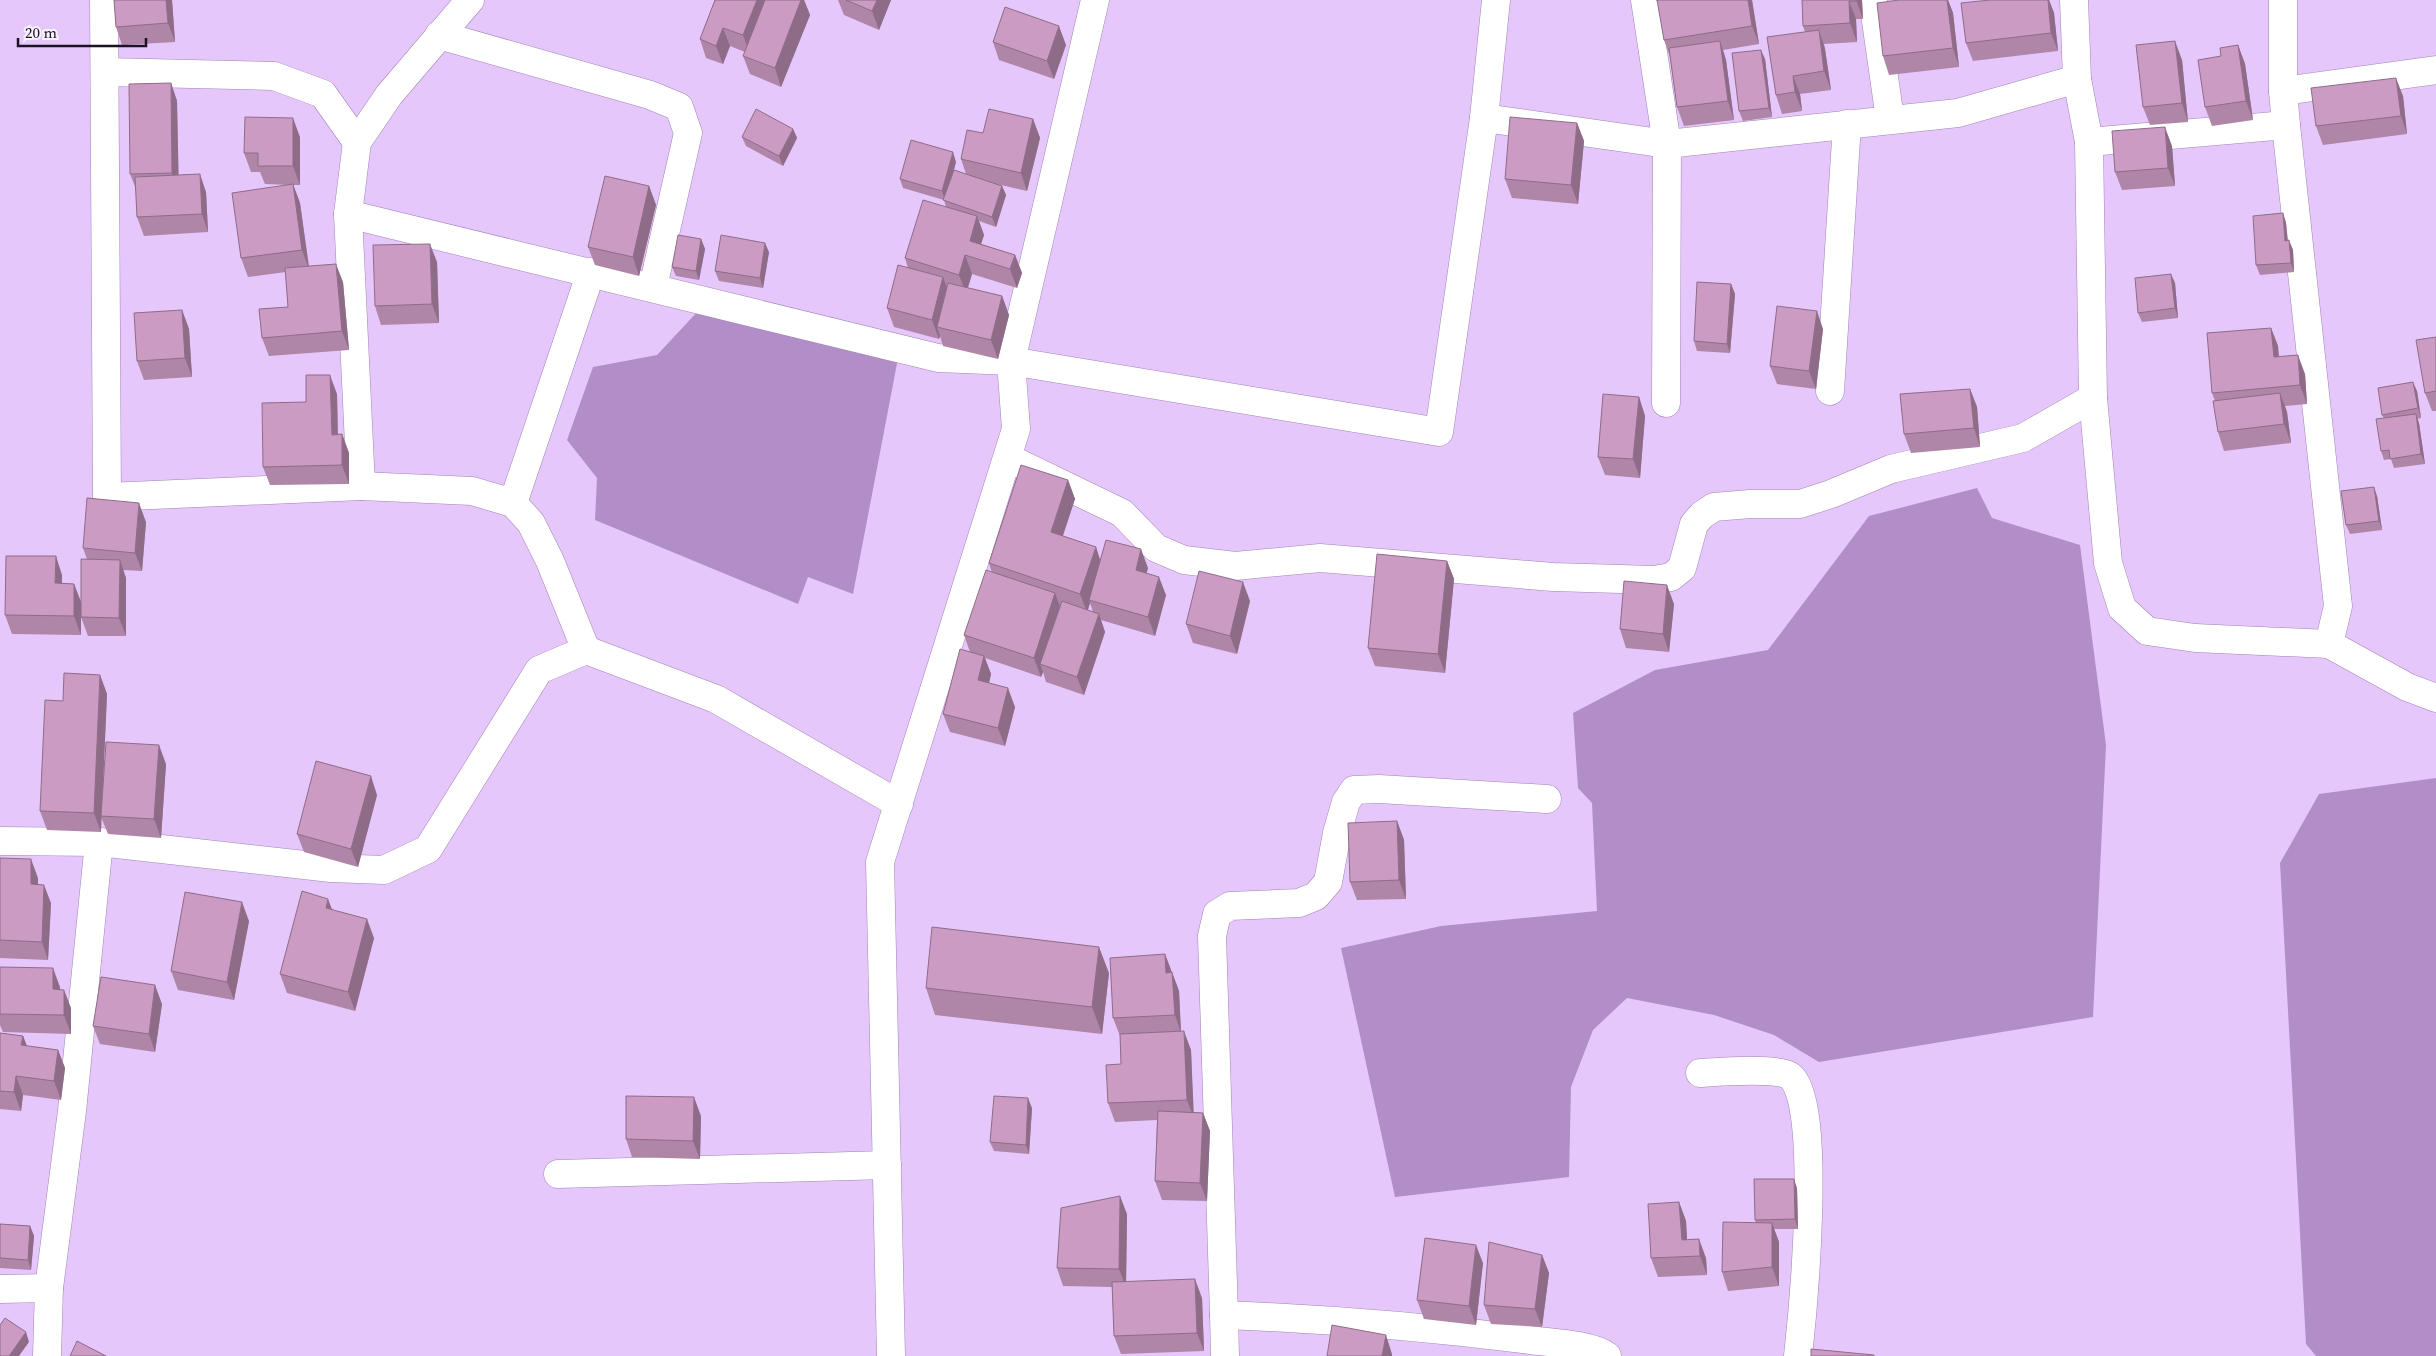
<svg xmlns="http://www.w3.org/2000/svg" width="2436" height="1356" viewBox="0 0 2436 1356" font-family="'Source Serif 4',serif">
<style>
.water{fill:#b28ec9}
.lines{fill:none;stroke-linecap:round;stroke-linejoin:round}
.minor-casing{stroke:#a183b4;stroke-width:29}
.minor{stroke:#fff;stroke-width:28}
.wall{fill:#af85a8;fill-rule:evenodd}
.shaded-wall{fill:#8e6c88}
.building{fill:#cb9bc3;stroke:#8e6c88}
</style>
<rect width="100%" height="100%" fill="#e6c7fb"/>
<!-- water -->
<g class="water">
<path d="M700 309 899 353 853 594 808 577 798 604 595 520 597 478 567 440 593 367 657 355Z"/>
<path d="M1977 488 1992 518 2080 545 2106 745 2093 1017 1819 1062 1774 1035 1714 1015 1627 998 1593 1030 1571 1087 1569 1177 1395 1197 1341 948 1441 926 1597 911 1592 803 1578 788 1573 713 1655 670 1768 650 1869 516Z"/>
<path d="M2436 778V1356H2316L2306 1344 2280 863 2319 794Z"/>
</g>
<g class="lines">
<!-- minor casing -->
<g class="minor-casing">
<g id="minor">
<path d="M104 0 107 497 361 486 348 214 938 358 1011 361 1439 432 1484 118 1496 0"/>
<path d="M1873 0 1890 119"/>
<path d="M2074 0 2077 79 2089 142 2093 398 2108 563 2122 608 2147 631 2195 638 2329 644 2407 687 2436 698"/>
<path d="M439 35 650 95 679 107 688 133 653 287"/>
<path d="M105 72 274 76 323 94 357 142"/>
<path d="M2283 91 2436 70"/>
<path d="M1484 118 1667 144 1645 0"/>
<path d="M2286 125 2338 606 2329 644"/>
<path d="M2089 142 2286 125 2283 91V0"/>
<path d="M348 214 357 142 389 95 470 0"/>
<path d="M1830 391 1847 124"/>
<path d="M1666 403 1667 144 1958 113 2077 79"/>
<path d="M1008 458 1122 513 1156 548 1184 560 1235 566 1320 558 1553 577 1654 580 1671 577 1682 568 1694 524 1702 515 1714 507 1750 504H1800L1831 494 1891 469 2023 438 2093 398"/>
<path d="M361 486 472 491 513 503 531 523 550 561 586 650"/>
<path d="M513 503 591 272"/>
<path d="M1547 799 1379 789 1354 790 1346 802 1337 833 1328 882 1316 896 1299 903 1230 906 1217 914 1212 936 1224 1315C1326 1319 1428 1327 1530 1340 1550 1343 1591 1344 1607 1356"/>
<path d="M0 841 99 842 331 868 384 870 428 849 539 670 586 650 716 699 899 804"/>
<path d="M1700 1073C1716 1072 1779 1067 1790 1076 1823 1101 1803 1311 1798 1356"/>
<path d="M558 1174 887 1165"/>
<path d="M0 1289 49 1288"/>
<path d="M1224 1315 1225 1356"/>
<path d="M47 1356 49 1288 72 1111 99 842"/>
<path d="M891 1356 880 862 1016 429 1011 361 1095 0"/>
</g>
</g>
<!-- minor -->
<use href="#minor" class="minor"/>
</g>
<!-- wall -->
<g class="wall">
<path d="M114 0H172L175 42 122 45 116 27Z"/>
<path d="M715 0H804L810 15 781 87 750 74 743 56 745 52 730 46 723 64 706 58 700 39Z"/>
<path d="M838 0H891L879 30 844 15Z"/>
<path d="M1656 0H1752L1759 44 1723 50 1726 60 1734 120 1684 126 1677 107 1670 57 1664 40 1658 3Z"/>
<path d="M1802 0H1862L1863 19H1856L1857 42 1824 44 1825 49 1831 90 1800 94 1802 111 1782 114 1776 95 1805 32 1803 26Z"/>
<path d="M1899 0H1948L1953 13 1959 67 1889 75 1883 56Z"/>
<path d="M1990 0H2049L2054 13 2058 51 1973 61 1966 43Z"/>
<path d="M993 42 1066 45 1054 79 999 60Z"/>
<path d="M2238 45 2245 64 2253 120 2212 126 2205 107Z"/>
<path d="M1765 59 1772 117 1743 121 1739 111Z"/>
<path d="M2182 60 2188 122 2150 125 2143 107Z"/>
<path d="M171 83 177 101 178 175 206 192 208 232 144 236 137 217 136 189 130 174Z"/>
<path d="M2403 96 2407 134 2323 145 2316 126Z"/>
<path d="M1033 119 1040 138 1027 191 997 184 1002 186 1006 195 996 227 979 221 984 235 981 244 1015 255 1022 273 1017 288 972 274 968 288 1002 296 1009 315 998 359 943 346 940 336 939 339 894 327 887 308 908 268 905 258 946 207 944 200 903 188 900 179 956 162 954 170 966 174 961 159 983 133Z"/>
<path d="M1577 123 1584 141 1578 204 1512 198 1505 179Z"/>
<path d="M793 129 797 138 783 166 746 146 742 137Z"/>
<path d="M300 137V185H293L300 203 309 266 343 282 349 350 269 356 262 338 288 307 286 272 248 277 241 258 291 185 265 184 260 172H251L244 153Z"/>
<path d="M2172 146 2175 186 2122 190 2115 172Z"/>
<path d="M649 186 656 205 639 276 595 265 588 247Z"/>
<path d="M2283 213 2286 223 2288 240 2293 250 2294 272 2260 275 2256 265Z"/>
<path d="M701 239 705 249 699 280 676 276 672 267Z"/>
<path d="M769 252 763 288 719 281 715 271Z"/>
<path d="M437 262 439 323 381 325 375 306Z"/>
<path d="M2175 283 2178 318 2142 322 2138 313Z"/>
<path d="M1731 284 1735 294 1730 353 1697 351 1694 341Z"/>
<path d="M182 310 189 329 192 377 144 380 137 361Z"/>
<path d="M2271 328 2278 346 2279 357 2305 374 2307 404 2285 406 2287 412 2291 443 2224 451 2218 432 2215 401 2212 393Z"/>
<path d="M1823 329 1816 389 1777 384 1770 366Z"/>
<path d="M2436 337V411H2432L2425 393Z"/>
<path d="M1970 389 1977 407 1980 447 1911 453 1904 434Z"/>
<path d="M2417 391 2421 418 2417 419 2419 423 2425 464 2394 468 2391 459 2384 460 2381 451 2384 418 2382 415Z"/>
<path d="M337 394 338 434H342L349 453V484L270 485 263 467 306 402Z"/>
<path d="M1639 397 1645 416 1640 478 1605 475 1598 457Z"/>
<path d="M1068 480 1075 499 1062 536 1096 547 1100 560 1148 568 1146 573 1166 595 1155 636 1101 620 1105 632 1084 695 1046 682 1043 672 1041 677 985 658 991 674 989 683 1015 707 1005 746 950 732 943 714 970 652 964 635 992 573 989 563ZM1090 603 1093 612 1088 610Z"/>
<path d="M2377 496 2382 530 2350 534 2346 525Z"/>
<path d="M146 522 142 571 123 570 126 578V636H88L81 617 87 559 83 548Z"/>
<path d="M1447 561 1454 579 1445 673 1375 666 1368 648Z"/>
<path d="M62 575V583L74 584 81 602V635L12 634 5 615Z"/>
<path d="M1250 601 1237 654 1193 643 1186 624Z"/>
<path d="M1674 604 1669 652 1626 648 1620 629Z"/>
<path d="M100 675 107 694 102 798 166 764 161 838 108 834 101 817V832L47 830 40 811 63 701Z"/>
<path d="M377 795 358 867 304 852 297 834Z"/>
<path d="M1397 821 1404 840 1406 899 1357 900 1350 882Z"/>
<path d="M0 858 38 878V884L51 903 48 960 0 958Z"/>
<path d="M332 909 374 938 355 1011 287 993 280 974Z"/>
<path d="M249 921 234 1000 178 990 171 971Z"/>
<path d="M1165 954 1179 991 1181 1032 1191 1050 1193 1112 1203 1113 1210 1131 1207 1201 1162 1200 1155 1181 1157 1120 1115 1122 1108 1103 1121 1064 1120 1036 1113 1018Z"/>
<path d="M0 967 60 987V990L71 1008V1034L3 1032 0 1025Z"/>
<path d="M1109 973 1102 1034 935 1015 926 988Z"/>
<path d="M162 1004 155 1052 100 1044 93 1026Z"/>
<path d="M0 1033 23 1036 27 1046 58 1050 65 1068 61 1100 23 1095 21 1111 0 1109Z"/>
<path d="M1032 1108 1029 1154 994 1151 990 1142Z"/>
<path d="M701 1116 700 1159 632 1157 626 1139Z"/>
<path d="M1797 1188 1798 1229H1774L1779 1242V1286L1728 1291 1722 1272 1756 1223 1755 1220Z"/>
<path d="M1679 1202 1686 1221 1687 1240 1706 1258 1707 1275 1658 1277 1651 1258Z"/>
<path d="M1127 1214 1126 1282 1202 1298 1204 1351 1121 1354 1114 1336 1112 1287 1063 1286 1057 1268Z"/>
<path d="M0 1224 30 1226 34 1236 31 1270 0 1268Z"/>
<path d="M1542 1255 1549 1273 1542 1327 1491 1324 1484 1305Z"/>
<path d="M1483 1263 1476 1325 1424 1319 1417 1300Z"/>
</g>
<!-- shaded-wall -->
<g class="shaded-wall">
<path d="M166 0H172L175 42 168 23Z"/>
<path d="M757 0H768L750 54 743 35Z"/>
<path d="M801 0H804L810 15 781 87 775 68Z"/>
<path d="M877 0H891L879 30 872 11Z"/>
<path d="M1748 0H1752L1759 44 1752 26Z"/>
<path d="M1856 0H1862L1863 19Z"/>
<path d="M1947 0H1948L1953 13 1959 67 1953 48Z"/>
<path d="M2048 0H2049L2054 13 2058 51 2051 33Z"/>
<path d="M1849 1 1856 19 1857 42 1850 23Z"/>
<path d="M1059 26 1066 45 1054 79 1047 61Z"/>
<path d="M723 28 730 46 723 64 716 46Z"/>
<path d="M1819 30 1825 49 1831 90 1824 71Z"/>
<path d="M1720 41 1726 60 1734 120 1728 101Z"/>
<path d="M2175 41 2182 60 2188 122 2182 103Z"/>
<path d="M2238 45 2245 64 2253 120 2246 101Z"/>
<path d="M1761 50 1765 59 1772 117 1769 108Z"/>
<path d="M1793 76 1800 94 1802 111 1795 92Z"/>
<path d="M2396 78 2403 96 2407 134 2401 116Z"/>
<path d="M171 83 177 101 179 191 172 173Z"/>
<path d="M293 118 300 137V185L293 166Z"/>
<path d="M1033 119 1040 138 1027 191 1021 173Z"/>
<path d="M1577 123 1584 141 1578 204 1571 185Z"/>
<path d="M2165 127 2172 146 2175 186 2168 168Z"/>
<path d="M793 129 797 138 783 166 779 156Z"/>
<path d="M953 152 956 162 945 200 942 191Z"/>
<path d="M200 174 206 192 208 232 202 214Z"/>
<path d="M293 184 300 203 309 269 302 250Z"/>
<path d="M649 186 656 205 639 276 633 257Z"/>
<path d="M1002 186 1006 195 996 227 992 217Z"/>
<path d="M2283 213 2286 223 2288 250 2285 241Z"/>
<path d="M977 216 984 235 976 259 970 241Z"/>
<path d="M701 239 705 249 699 280 696 271Z"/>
<path d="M2289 240 2293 250 2294 272 2291 263Z"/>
<path d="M765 243 769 252 763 288 760 278Z"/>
<path d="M430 244 437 262 439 323 432 304Z"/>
<path d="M965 255 972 274 966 293 959 275Z"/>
<path d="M1015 255 1022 273 1017 288 1010 269Z"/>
<path d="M336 264 343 282 349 350 342 331Z"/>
<path d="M2171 274 2175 283 2178 318 2175 308Z"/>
<path d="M943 277 950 296 937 327 940 336 939 339 932 320Z"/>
<path d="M1731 284 1735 294 1730 353 1727 344Z"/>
<path d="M1002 296 1009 315 998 359 991 340Z"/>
<path d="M182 310 189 329 192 377 185 358Z"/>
<path d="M1817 311 1823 329 1816 389 1809 371Z"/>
<path d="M2271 328 2278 346 2280 376 2274 357Z"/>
<path d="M2298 355 2305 374 2307 404 2300 385Z"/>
<path d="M330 375 337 394 338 453 332 435Z"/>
<path d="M2413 382 2417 391 2421 418 2418 408Z"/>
<path d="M1970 389 1977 407 1980 447 1974 428Z"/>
<path d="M2280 393 2287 412 2291 443 2284 424Z"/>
<path d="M1639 397 1645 416 1640 478 1633 459Z"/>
<path d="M2416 414 2419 423 2425 464 2421 454Z"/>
<path d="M342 434 349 453V484L342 465Z"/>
<path d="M1068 480 1075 499 1058 551 1051 532Z"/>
<path d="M2374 487 2377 496 2382 530 2379 521Z"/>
<path d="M139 503 146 522 142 571 135 553Z"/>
<path d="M1096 547 1102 566 1089 600 1090 603 1087 612 1080 594Z"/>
<path d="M1141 549 1148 568 1142 589 1136 570Z"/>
<path d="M56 556 62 575V602L55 583Z"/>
<path d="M120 560 126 578V636L119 618Z"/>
<path d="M1447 561 1454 579 1445 673 1438 654Z"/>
<path d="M1159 577 1166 595 1155 636 1148 617Z"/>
<path d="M1243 582 1250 601 1237 654 1230 636Z"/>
<path d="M74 584 81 602V635L74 616Z"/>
<path d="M1667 585 1674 604 1669 652 1663 634Z"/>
<path d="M1055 593 1062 612 1040 664 1043 672 1041 677 1034 658Z"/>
<path d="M1099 614 1105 632 1084 695 1077 677Z"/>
<path d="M984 656 991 674 985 699 978 680Z"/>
<path d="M100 675 107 694 101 832 94 813Z"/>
<path d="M1008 688 1015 707 1005 746 998 728Z"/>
<path d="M159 745 166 764 161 838 154 819Z"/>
<path d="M371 776 377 795 358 867 351 849Z"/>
<path d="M1397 821 1404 840 1406 899 1399 880Z"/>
<path d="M31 859 38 878V902L31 884Z"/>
<path d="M44 885 51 903 48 960 42 942Z"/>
<path d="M328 899 335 917 326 908Z"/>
<path d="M242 902 249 921 234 1000 227 982Z"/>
<path d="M367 919 374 938 355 1011 348 992Z"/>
<path d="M1099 947 1109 973 1102 1034 1092 1007Z"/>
<path d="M1165 954 1172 973H1166Z"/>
<path d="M53 968 60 987 59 1008 53 989Z"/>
<path d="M1172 972 1179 991 1181 1033 1175 1015Z"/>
<path d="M155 985 162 1004 155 1052 149 1034Z"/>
<path d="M64 990 71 1008V1034L64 1015Z"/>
<path d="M1184 1031 1191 1050 1194 1119 1187 1100Z"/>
<path d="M23 1036 30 1054 21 1045Z"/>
<path d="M58 1050 65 1068 61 1100 54 1081Z"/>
<path d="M16 1076 23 1095 21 1111 14 1092Z"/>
<path d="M694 1097 701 1116 700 1159 693 1141Z"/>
<path d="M1028 1098 1032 1108 1029 1154 1026 1145Z"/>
<path d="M1203 1113 1210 1131 1207 1201 1200 1183Z"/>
<path d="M1794 1179 1797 1188 1798 1229 1795 1219Z"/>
<path d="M1120 1196 1127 1214 1126 1287 1119 1269Z"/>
<path d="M1679 1202 1686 1221 1688 1257 1682 1240Z"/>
<path d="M1772 1223 1779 1242V1286L1772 1267Z"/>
<path d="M30 1226 34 1236 31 1270 28 1260Z"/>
<path d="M1699 1239 1706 1258 1707 1275 1700 1256Z"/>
<path d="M1476 1245 1483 1263 1476 1325 1469 1306Z"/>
<path d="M1542 1255 1549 1273 1542 1327 1535 1309Z"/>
<path d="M1195 1279 1202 1298 1204 1351 1197 1333Z"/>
<path d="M26 1332 29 1342 19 1356H9Z"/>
<path d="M1386 1335 1392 1354V1356H1382Z"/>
</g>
<!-- building -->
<g class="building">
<path d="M114 0H166L168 23 116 27Z"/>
<path d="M715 0H757L743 35 723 28 716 46 700 39Z"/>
<path d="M765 0H801L775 68 743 56Z"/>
<path d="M846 0H877L872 11Z"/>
<path d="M1657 0H1748L1752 26 1664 40Z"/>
<path d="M1802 0H1856V1H1849L1850 23 1803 26Z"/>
<path d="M1899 0H1947L1953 48 1883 56 1877 3Z"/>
<path d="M1990 0H2048L2051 33 1966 43 1961 3Z"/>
<path d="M1005 7 1059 26 1047 61 993 42Z"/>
<path d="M1819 30 1824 71 1793 76 1795 92 1776 95 1767 37Z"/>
<path d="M1720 41 1728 101 1677 107 1669 48Z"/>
<path d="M2175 41 2182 103 2143 107 2136 45Z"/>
<path d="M2238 45 2246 101 2205 107 2198 60 2221 56 2220 48Z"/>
<path d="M1761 50 1769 108 1739 111 1732 53Z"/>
<path d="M2396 78 2401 116 2316 126 2311 88Z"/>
<path d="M171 83 172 173 130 174 129 84Z"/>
<path d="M756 109 793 129 779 156 742 137Z"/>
<path d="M989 109 1033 119 1021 173 961 159 967 130 983 133Z"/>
<path d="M245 117 293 118V166H258V153H244Z"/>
<path d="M1510 117 1577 123 1571 185 1505 179Z"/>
<path d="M2165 127 2168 168 2115 172 2112 131Z"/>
<path d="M911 140 953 152 942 191 900 179Z"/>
<path d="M954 170 1002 186 992 217 943 200Z"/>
<path d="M200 174 202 214 137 217 135 177Z"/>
<path d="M605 176 649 186 633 257 588 247Z"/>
<path d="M293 184 302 250 241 258 232 193Z"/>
<path d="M923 200 977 216 970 241 1015 255 1010 269 965 255 959 275 905 258Z"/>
<path d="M2283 213 2285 241 2289 240 2291 263 2256 265 2253 216Z"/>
<path d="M678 235 701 239 696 271 672 267Z"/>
<path d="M721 235 765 243 760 278 715 271Z"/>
<path d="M430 244 432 304 375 306 373 245Z"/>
<path d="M336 264 342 331 262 338 259 309 288 307 285 268Z"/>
<path d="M898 265 943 277 932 320 887 308Z"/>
<path d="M2171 274 2175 308 2138 313 2135 278Z"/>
<path d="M1697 282 1731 284 1727 344 1694 341Z"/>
<path d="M948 283 1002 296 991 340 937 327Z"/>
<path d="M1777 306 1817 311 1809 371 1770 366Z"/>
<path d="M182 310 185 358 137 361 134 313Z"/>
<path d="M2271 328 2274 357 2298 355 2300 385 2212 393 2207 333Z"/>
<path d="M2436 337V391L2425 393 2416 340Z"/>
<path d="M306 375H330L332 435 342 434V465L263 467 262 403 306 402Z"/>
<path d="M2413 382 2418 408 2382 415 2378 388Z"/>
<path d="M1970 389 1974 428 1904 434 1900 394Z"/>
<path d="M2280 393 2284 424 2218 432 2213 401Z"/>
<path d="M1603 394 1639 397 1633 459 1598 457Z"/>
<path d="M2416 414 2421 454 2390 459 2389 450 2381 451 2376 419Z"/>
<path d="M1021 465 1068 480 1051 532 1096 547 1080 594 989 563Z"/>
<path d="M2374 487 2379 521 2346 525 2341 491Z"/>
<path d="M87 498 139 503 135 553 83 548Z"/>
<path d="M1106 540 1141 549 1136 570 1159 577 1148 617 1089 600Z"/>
<path d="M1377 554 1447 561 1438 654 1368 648Z"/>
<path d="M6 556H56L55 583 74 584V616L5 615Z"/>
<path d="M81 559 120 560 119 618 81 617Z"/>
<path d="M986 570 1055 593 1034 658 964 635Z"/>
<path d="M1199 571 1243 582 1230 636 1186 624Z"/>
<path d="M1624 581 1667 585 1663 634 1620 629Z"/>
<path d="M1062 601 1099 614 1077 677 1040 664Z"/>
<path d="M960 649 984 656 978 680 1008 688 998 728 943 714Z"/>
<path d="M64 673 100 675 94 813 40 811 45 700 63 701Z"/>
<path d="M106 742 159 745 154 819 101 816Z"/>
<path d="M316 761 371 776 351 849 297 834Z"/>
<path d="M1397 821 1399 880 1350 882 1348 823Z"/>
<path d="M0 858 31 859V884L44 885 42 942 0 940Z"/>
<path d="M302 891 328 899 326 908 367 919 348 992 280 974Z"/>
<path d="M185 892 242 902 227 982 171 971Z"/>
<path d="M932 927 1099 947 1092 1007 926 988Z"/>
<path d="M1165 954 1166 973 1172 972 1175 1015 1113 1018 1110 958Z"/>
<path d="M0 967 53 968V989L64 990V1015L0 1014Z"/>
<path d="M101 977 155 985 149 1034 93 1026Z"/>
<path d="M1184 1031 1187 1100 1108 1103 1106 1065 1121 1064 1120 1034Z"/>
<path d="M0 1033 23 1036 21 1045 58 1050 54 1081 16 1076 14 1092 0 1091Z"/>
<path d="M626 1096 694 1097 693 1141 626 1139Z"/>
<path d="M994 1096 1028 1098 1026 1145 990 1142Z"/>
<path d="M1158 1111 1203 1113 1200 1183 1155 1181Z"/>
<path d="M1754 1179H1794L1795 1219 1755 1220Z"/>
<path d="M1120 1196 1119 1269 1057 1268 1061 1208Z"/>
<path d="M1679 1202 1682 1240 1699 1239 1700 1256 1651 1258 1648 1204Z"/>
<path d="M1723 1222 1772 1223V1267L1722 1272Z"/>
<path d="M0 1224 30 1226 28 1260 0 1258Z"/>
<path d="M1425 1238 1476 1245 1469 1306 1417 1300Z"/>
<path d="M1489 1242 1542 1255 1535 1309 1484 1305Z"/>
<path d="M1195 1279 1197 1333 1114 1336 1112 1282Z"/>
<path d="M5 1318 26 1332 9 1356H0V1325Z"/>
<path d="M1332 1325 1386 1335 1382 1356H1327Z"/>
<path d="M77 1341 106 1356H70Z"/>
<path d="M1811 1349 1874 1355V1356H1811Z"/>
</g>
<!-- scale -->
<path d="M18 38v8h128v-8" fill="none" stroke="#1d1124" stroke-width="2.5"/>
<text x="25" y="38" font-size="15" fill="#1d1124" stroke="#f9f3fe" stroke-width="4" paint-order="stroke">20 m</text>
</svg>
